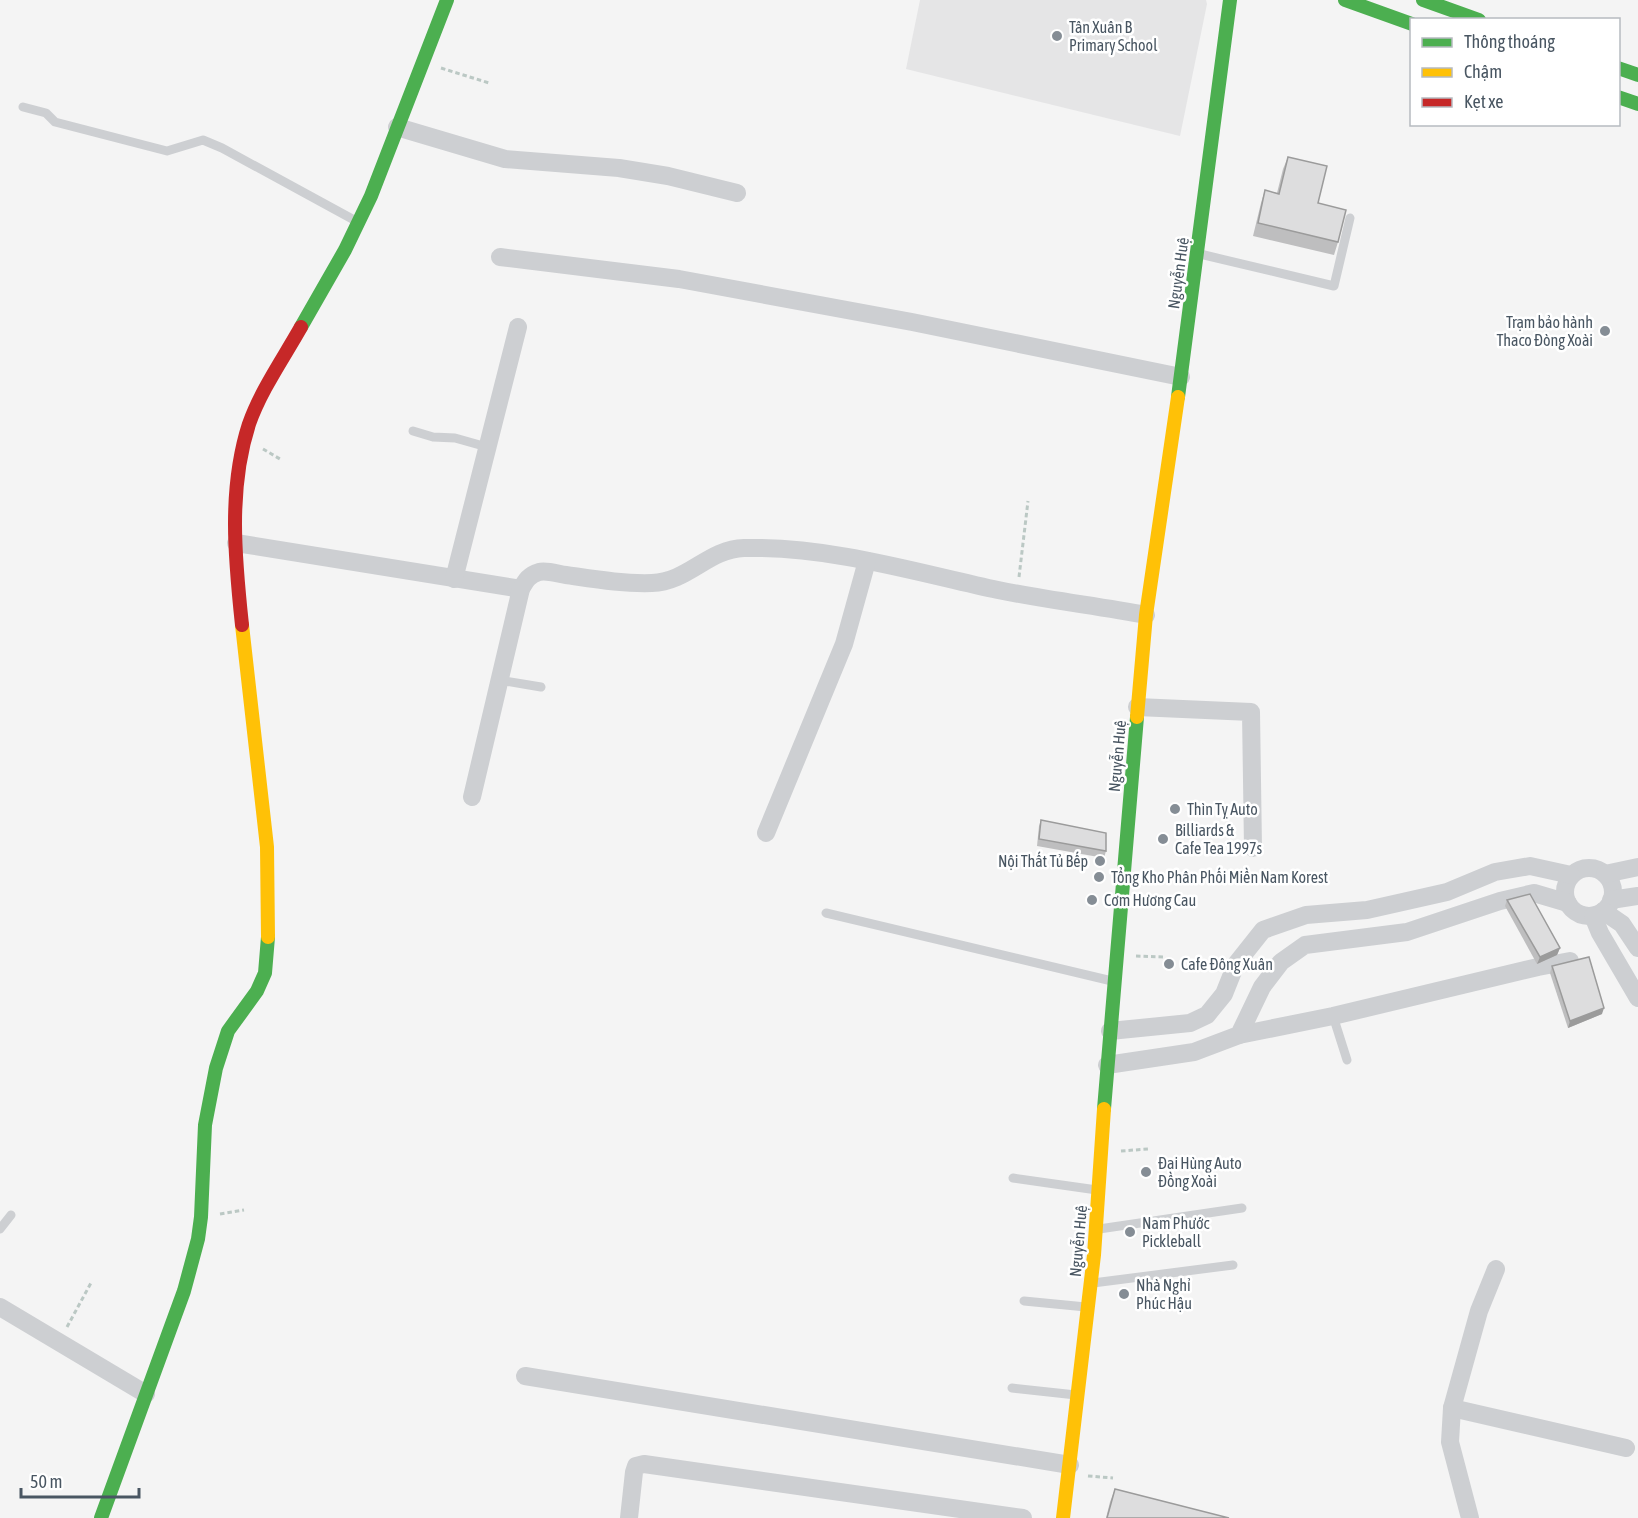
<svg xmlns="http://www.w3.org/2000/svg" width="1638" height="1518" viewBox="0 0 1638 1518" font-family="'Asap Condensed',sans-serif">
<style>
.education{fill:#e5e5e6}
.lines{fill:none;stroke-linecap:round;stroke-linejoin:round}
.path{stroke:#bbc8c4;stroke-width:3;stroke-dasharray:4.5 3;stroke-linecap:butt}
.lane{stroke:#cdcfd2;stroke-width:9}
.street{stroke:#cdcfd2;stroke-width:18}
.fast{stroke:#4caf50;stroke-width:14}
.slow{stroke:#ffc107;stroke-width:14}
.jam{stroke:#c62828;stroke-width:14}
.wall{fill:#bebebf}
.shaded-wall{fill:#9b9b9b}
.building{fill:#ddddde;stroke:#9b9b9b;stroke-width:1.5}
.poi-dot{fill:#858d95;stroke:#fff;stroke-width:2}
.labels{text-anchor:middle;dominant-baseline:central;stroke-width:5;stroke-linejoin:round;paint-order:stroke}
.poi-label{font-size:16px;fill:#495662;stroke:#fff;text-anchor:start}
.street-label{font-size:16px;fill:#495662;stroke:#fff}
</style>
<rect width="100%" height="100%" fill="#f4f4f4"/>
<!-- education -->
<path class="education" d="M920 0H1206L1207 4 1180 136 906 69Z"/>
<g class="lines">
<!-- path -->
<g class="path">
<path d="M441 68 489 83"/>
<path d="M263 449 280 459"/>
<path d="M1019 577 1028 501"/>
<path d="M1136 956 1164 957"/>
<path d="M1121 1151 1148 1149"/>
<path d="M220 1214 244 1210"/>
<path d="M67 1327 92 1281"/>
<path d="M1088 1476 1113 1478"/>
</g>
<!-- lane -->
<g class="lane">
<path d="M23 107 46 113 55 122 167 151 203 140 222 148 356 221"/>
<path d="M1200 254 1334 286 1350 218"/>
<path d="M413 431 433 437 455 438 487 447"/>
<path d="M499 680 541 687"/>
<path d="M826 913 1112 981"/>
<path d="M1333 1016 1347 1060"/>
<path d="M1013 1178 1097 1190"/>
<path d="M0 1229 11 1215"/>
<path d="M1099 1229 1242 1208"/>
<path d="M1093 1283 1233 1265"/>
<path d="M1024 1301 1086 1307"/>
<path d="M1012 1388 1076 1395"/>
</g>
<!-- street -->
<g class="street">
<path d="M397 127 505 159 619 168 668 176 737 193"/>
<path d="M500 257 679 279 912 322 1181 377"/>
<path d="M236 543 521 589"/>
<path d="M454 579 518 327"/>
<path d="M1137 707 1251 712 1253 848"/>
<path d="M472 797 521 589C526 580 529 575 539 572 547 570 558 574 566 575 594 579 623 584 652 583 688 582 708 549 744 548 830 546 915 572 998 590 1047 600 1097 606 1146 615"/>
<path d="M766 833 844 644 867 561"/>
<circle cx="1589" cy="892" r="24"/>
<path d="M1605 874 1638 867"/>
<path d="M1611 900 1638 896"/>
<path d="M1603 911 1622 924 1638 948"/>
<path d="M1593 916 1600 933 1638 998"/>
<path d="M1110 1031 1190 1023 1207 1015 1224 994 1236 964 1263 930 1306 915 1367 910 1447 892 1495 872 1530 866 1571 875"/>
<path d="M1239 1035 1333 1016 1538 967 1570 961"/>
<path d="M1107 1065 1194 1052 1239 1035 1262 987 1281 962 1305 945 1407 932 1500 901 1534 893 1568 903"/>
<path d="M0 1307 146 1394"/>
<path d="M525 1376 1070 1465"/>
<path d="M1452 1408 1626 1448"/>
<path d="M629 1518 634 1472 636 1466 644 1464 1023 1518"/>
<path d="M1470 1518 1450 1442 1452 1408 1479 1311 1496 1269"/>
</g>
<!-- fast -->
<g class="fast">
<path d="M1345 0 1412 24"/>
<path d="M1423 0 1479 20"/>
<path d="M1618 68 1638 75"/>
<path d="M1618 97 1638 104"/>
<path d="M301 327 345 250 371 196 447 0"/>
<path d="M1178 397 1230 0"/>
<path d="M1104 1109 1137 717"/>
<path d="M101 1518 184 1291 198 1239 201 1217 205 1125 216 1068 228 1031 257 991 265 973 268 937"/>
</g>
<!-- slow -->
<g class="slow">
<path d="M242 625 267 847 268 937"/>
<path d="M1137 717 1146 615 1178 397"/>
<path d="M1063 1518 1094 1255 1104 1109"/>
</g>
<!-- jam -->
<path class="jam" d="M242 625C235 559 228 489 249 424 261 390 283 359 301 327"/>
</g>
<!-- wall -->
<g class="wall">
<path d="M1288 157 1318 203 1338 242 1334 255 1253 236 1261 203 1265 190 1277 193 1283 169Z"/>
<path d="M1041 820 1106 851 1104 858 1037 846 1039 826Z"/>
<path d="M1507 900 1560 948 1557 955 1537 964 1505 906Z"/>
<path d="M1552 966 1602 1014 1568 1028 1550 973Z"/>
<path d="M1115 1489 1229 1518H1106L1110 1502Z"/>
</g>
<!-- shaded-wall -->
<g class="shaded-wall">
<path d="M1560 948 1557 955 1537 964 1540 957Z"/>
<path d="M1604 1008 1602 1014 1568 1028 1570 1021Z"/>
</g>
<!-- building -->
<g class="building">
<path d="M1288 157 1327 166 1318 203 1346 210 1338 242 1258 223 1265 190 1279 194Z"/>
<path d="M1041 820 1106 833V851L1039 839Z"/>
<path d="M1530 894 1560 948 1540 957 1507 900Z"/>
<path d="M1589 957 1604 1008 1570 1021 1552 966Z"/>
<path d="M1115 1489 1229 1518H1107Z"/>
</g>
<!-- markers -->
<g class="poi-dot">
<circle cx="1057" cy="36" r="6"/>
<circle cx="1605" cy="331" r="6"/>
<circle cx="1175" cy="809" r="6"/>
<circle cx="1163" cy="839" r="6"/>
<circle cx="1100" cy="861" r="6"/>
<circle cx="1099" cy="877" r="6"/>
<circle cx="1092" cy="900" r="6"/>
<circle cx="1169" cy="964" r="6"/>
<circle cx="1146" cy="1172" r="6"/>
<circle cx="1130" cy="1232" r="6"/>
<circle cx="1124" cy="1294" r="6"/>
</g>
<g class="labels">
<!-- poi labels -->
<g class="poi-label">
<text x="1069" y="27">Tân Xuân B<tspan x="1069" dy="18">Primary School</tspan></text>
<text x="1593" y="322" text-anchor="end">Trạm bảo hành<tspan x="1593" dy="18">Thaco Đòng Xoài</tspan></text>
<text x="1187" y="809">Thìn Tỵ Auto</text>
<text x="1175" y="830">Billiards &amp;<tspan x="1175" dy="18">Cafe Tea 1997s</tspan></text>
<text x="1088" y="861" text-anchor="end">Nội Thất Tủ Bếp</text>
<text x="1111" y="877">Tổng Kho Phân Phối Miền Nam Korest</text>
<text x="1104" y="900">Cơm Hương Cau</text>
<text x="1181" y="964">Cafe Đông Xuân</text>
<text x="1158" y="1163">Đại Hùng Auto<tspan x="1158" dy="18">Đồng Xoài</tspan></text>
<text x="1142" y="1223">Nam Phước<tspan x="1142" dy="18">Pickleball</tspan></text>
<text x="1136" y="1285">Nhà Nghỉ<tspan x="1136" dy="18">Phúc Hậu</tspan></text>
</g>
<!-- street labels -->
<g class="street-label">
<text transform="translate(1178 273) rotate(-82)">Nguyễn Huệ</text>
<text transform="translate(1117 756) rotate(-85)">Nguyễn Huệ</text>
<text transform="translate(1078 1241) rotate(-85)">Nguyễn Huệ</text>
</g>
</g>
<!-- legend -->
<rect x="1410" y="18" width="210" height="108" fill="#ffffff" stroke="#b6bbc0" stroke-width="1.5"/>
<rect x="1422" y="38" width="30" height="9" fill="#4caf50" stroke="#b6bbc0" stroke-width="1.5"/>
<text x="1464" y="48" font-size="18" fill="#495662">Thông thoáng</text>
<rect x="1422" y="68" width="30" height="9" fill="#ffc107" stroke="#b6bbc0" stroke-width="1.5"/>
<text x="1464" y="78" font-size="18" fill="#495662">Chậm</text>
<rect x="1422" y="98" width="30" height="9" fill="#c62828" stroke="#b6bbc0" stroke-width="1.5"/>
<text x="1464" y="108" font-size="18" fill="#495662">Kẹt xe</text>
<!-- scale -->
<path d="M21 1488v9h118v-9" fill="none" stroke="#495662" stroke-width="3"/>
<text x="30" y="1488" font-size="18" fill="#495662" stroke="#ffffff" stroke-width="4.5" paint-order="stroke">50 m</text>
</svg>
